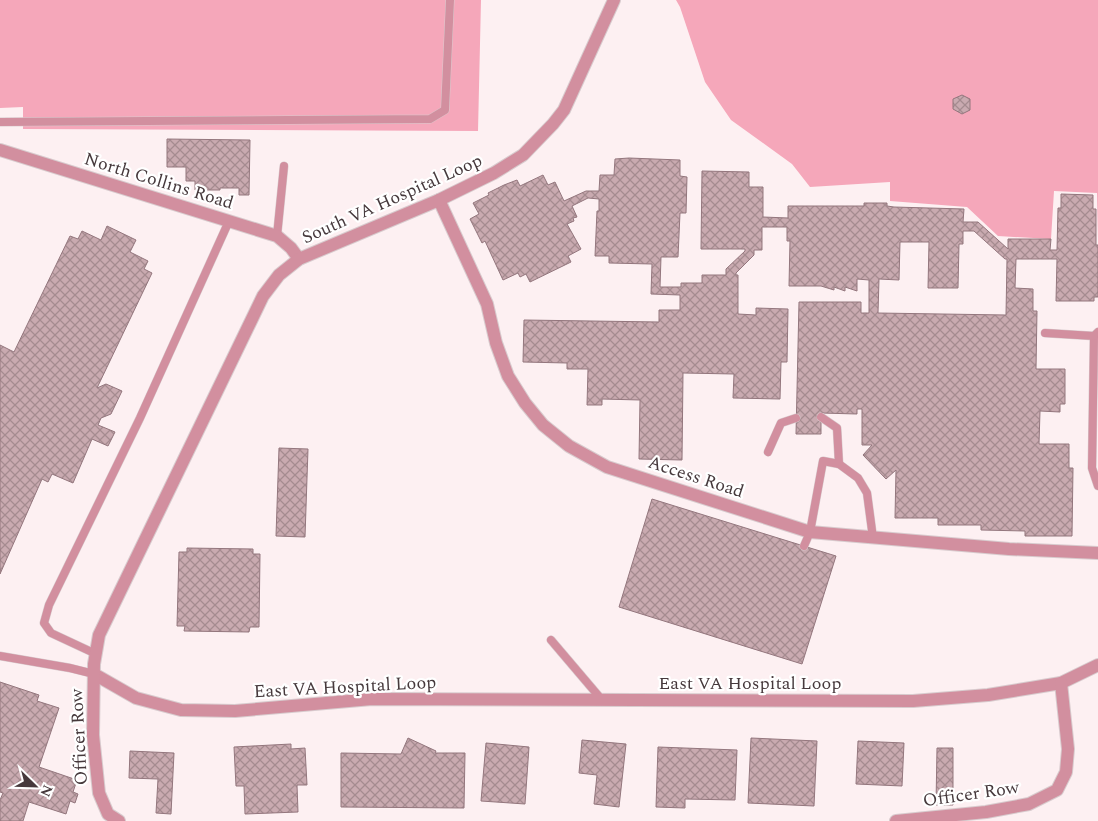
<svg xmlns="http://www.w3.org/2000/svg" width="1098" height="821" viewBox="0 0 1098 821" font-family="Spectral,serif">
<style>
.grass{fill:#f5a7ba}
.building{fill:url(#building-cross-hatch);stroke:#93767d;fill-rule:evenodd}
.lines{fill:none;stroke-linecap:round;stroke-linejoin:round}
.service-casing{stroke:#d8cbce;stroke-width:9}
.minor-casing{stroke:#d8cbce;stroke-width:14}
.service{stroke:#d28f9f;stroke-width:8}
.minor{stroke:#d28f9f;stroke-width:12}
.labels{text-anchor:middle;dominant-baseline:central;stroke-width:4.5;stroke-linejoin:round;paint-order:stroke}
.street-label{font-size:18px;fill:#46393c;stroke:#fff}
</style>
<defs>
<pattern id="building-cross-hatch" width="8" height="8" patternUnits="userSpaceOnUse" patternTransform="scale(1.25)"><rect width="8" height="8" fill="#c9aab0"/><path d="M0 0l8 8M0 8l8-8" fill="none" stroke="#a58b90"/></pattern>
</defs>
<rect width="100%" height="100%" fill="#fdf0f2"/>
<!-- grass -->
<g class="grass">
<path d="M0 0H481L478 131 23 129V107L0 108Z"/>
<path d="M676 0H1098V239L1097 193 1054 191 1051 239 998 236 967 207 890 201V182L810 187 792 164 731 120 705 82 680 7Z"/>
</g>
<!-- building -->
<g class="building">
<path d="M962 95 970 99V110L962 114 953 109V99Z"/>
<path d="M167 139 250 140 249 195H239V188H220V190H195V181H186V167H167Z"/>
<path d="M629 158 680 160V176L687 177 686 213H680L678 257H661L660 287H681V283H702V275H726V269L745 251V249H701L702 171 749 172V187H763V217L788 218V206H864V203H887V206L894 207 964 209 963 222H978L1008 249V239H1051L1050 250H1057L1058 208H1061V194L1093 195V209H1096V245H1098V297H1094V301H1056L1057 259H1016L1015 288 1033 289V311H1037L1036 369H1065V404H1060V412L1040 411 1039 444H1069V468H1073L1072 536H1025V531L981 530V525H938V518H895L896 470 886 479 863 455 872 445H862V409H857V414L821 413V434H796L799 302H861V313H869V280L857 279V291L845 287V291L834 287V290L821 286H789L790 241H787V227H762V250H754V255L736 273V275H738V314L756 315V308L788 309 787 362H781L780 399 733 398 734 374 683 373 682 460 639 459 640 400 602 399V405H587L588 369H567V363L523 362 524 320 659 322V310H680V295L651 294 652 264 609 263V256H595L597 211H599V199L588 198 572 206 577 217 573 218 574 221 567 224 581 249 568 256 571 262 530 282 526 274 520 277 518 273 503 280 485 241 482 243 470 219 479 214 473 203 489 195 488 193 504 185 517 180 520 186 543 175 548 185 555 182 564 201 586 191H599L600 175H614L615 159ZM963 231H974L1005 259H1007L1006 315 878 313 879 279 899 280 900 242H929L928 288H958L959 244H963Z"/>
<path d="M107 226 136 240 130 252 148 261 144 269 152 273 97 388 106 384 122 391 111 414 101 418 98 425 115 432 108 446 92 439 73 483 52 474 48 482 42 479 0 574V345L14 352 70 236 78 239 82 231 101 240Z"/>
<path d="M279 448 308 449 305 537 276 536Z"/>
<path d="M652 499 836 556 802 664 619 607Z"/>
<path d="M187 548 253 549V554H260L259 627H250L249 632 184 631 185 626H177L179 552H187Z"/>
<path d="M0 682 39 695 37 701 59 708 39 767 77 780 73 792 78 794 75 803 70 801 66 814 29 802 23 821H0V800L3 793 0 792Z"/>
<path d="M408 738 436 751 435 753H465L464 808 341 807V753L401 754Z"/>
<path d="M751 738 817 741 814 806 748 803Z"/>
<path d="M582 740 626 744 619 807 594 804 597 775 579 773Z"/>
<path d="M858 741 904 743 902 786 856 784Z"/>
<path d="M486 743 529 747 525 804 481 801Z"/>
<path d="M291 744V749L305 748 307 785H297L298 812 245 814 244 786H236L234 747Z"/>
<path d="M658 747 737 750 735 800 685 799V808L656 807Z"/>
<path d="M937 748H953V805H936Z"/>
<path d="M130 751 174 753 171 814 156 813 158 779 129 778Z"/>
</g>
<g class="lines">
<!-- service casing -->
<g class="service-casing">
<g id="service">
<path d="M0 122 430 119 445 110 450 0"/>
<path d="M277 236 284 166"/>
<path d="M1098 332 1094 336 1092 468 1098 486"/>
<path d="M1045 333 1094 336"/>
<path d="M821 417 837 428 839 464"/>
<path d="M768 452 781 423 796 418"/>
<path d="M804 546 810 532 823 461 839 464 858 478 867 493 873 538"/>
<path d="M551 640 602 700"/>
<path d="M96 654 51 633 44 623 49 605 140 418 229 221"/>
<path d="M0 656 70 668 94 674"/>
</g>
</g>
<!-- minor casing -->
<g class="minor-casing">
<g id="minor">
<path d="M0 150 277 236 291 248 299 259"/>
<path d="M439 200 487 304 496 343 508 376 525 403 543 425 569 446 607 467 810 532 1009 549 1098 553"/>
<path d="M94 674 136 698 181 710 235 711 372 699 913 701 988 695 1061 683 1098 665"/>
<path d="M119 821 108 814 99 793 93 735 94 664 99 635 263 296 279 275 299 259 439 200 494 173 523 155 553 124 564 110 614 0"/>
<path d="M896 821 986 812 1029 804 1057 790 1066 772 1068 749 1061 683"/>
</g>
</g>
<!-- service -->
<use href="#service" class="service"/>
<!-- minor -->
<use href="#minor" class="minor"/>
</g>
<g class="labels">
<!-- street labels -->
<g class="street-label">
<text transform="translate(159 181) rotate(17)">North Collins Road</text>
<text transform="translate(392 199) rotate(-24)">South VA Hospital Loop</text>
<text transform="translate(696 477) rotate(18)">Access Road</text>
<text x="750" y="683">East VA Hospital Loop</text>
<text transform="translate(345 687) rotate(-3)">East VA Hospital Loop</text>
<text transform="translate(79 737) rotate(-93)">Officer Row</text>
<text transform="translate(971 794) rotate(-8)">Officer Row</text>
</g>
</g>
<!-- north arrow -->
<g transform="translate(35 786) rotate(113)" stroke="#ffffff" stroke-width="4" paint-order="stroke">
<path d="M0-4L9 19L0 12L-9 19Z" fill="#46393c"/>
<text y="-8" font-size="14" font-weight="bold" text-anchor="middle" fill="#46393c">N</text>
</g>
</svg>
